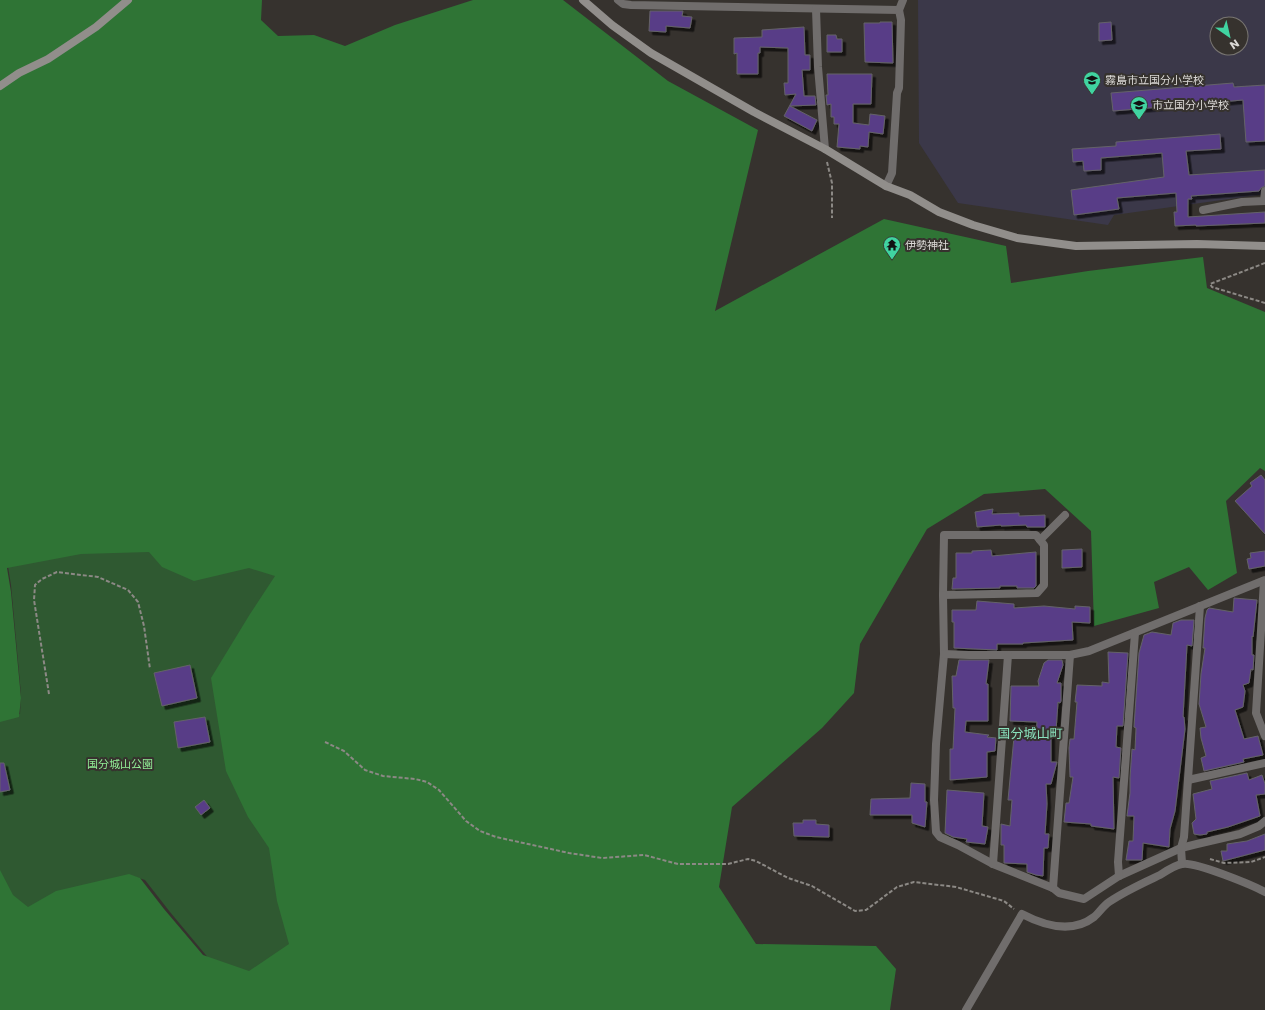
<svg xmlns="http://www.w3.org/2000/svg" width="1265" height="1010" viewBox="0 0 1265 1010" font-family="Poppins,'Noto Sans JP',sans-serif">
<style>
.education{fill:#3b3849;fill-rule:evenodd}
.green{fill:#2f5931}
.forest{fill:#2f7435}
.building{fill:#583e87;stroke:#646268;filter:url(#shadow)}
.lines{fill:none;stroke-linecap:round;stroke-linejoin:round}
.path{stroke:#8c8985;stroke-width:2;stroke-dasharray:4 2;stroke-linecap:butt}
.street{stroke:#706d6c;stroke-width:8}
.secondary{stroke:#918e8b;stroke-width:8}
.labels{text-anchor:middle;dominant-baseline:central;stroke-width:4;stroke-linejoin:round;paint-order:stroke}
.poi-label{font-size:11px;fill:#dbd9d6;stroke:#36322e;text-anchor:start}
.park-label{font-size:11px;fill:#92ef97;stroke:#36322e}
.quarter-label{font-size:13px;fill:#89e1bc;stroke:#36322e}
</style>
<defs>
<filter id="shadow"><feDropShadow dx="3.5" dy="3.5" stdDeviation="0" flood-color="#0009"/></filter>
</defs>
<rect width="100%" height="100%" fill="#36322e"/>
<!-- education -->
<path class="education" d="M918 0H1265V194L1114 215 1108 225 958 203 919 143ZM1217 24H1241V48H1217Z"/>
<!-- green -->
<path class="green" d="M84 545 257 560 284 568 279 849 299 948 257 977 210 960 170 912 145 880 133 876 30 910 13 898 0 872V719L20 714 21 694 11 585 7 560Z"/>
<!-- forest -->
<path class="forest" d="M0 0H262L261 20 278 36 314 35 345 46 395 25 473 0H563L668 81 758 130 715 311 884 219 1006 246 1011 283 1088 271 1203 257 1207 288 1265 312V471L1260 468 1226 501 1237 573 1208 590 1189 567 1154 582 1159 608 1094 626 1091 531 1045 489 984 494 927 529 860 644 854 693 822 728 732 807 719 887 756 944 876 946 896 969 890 1010H0V870L13 895 28 907 56 891 129 874 140 878 164 909 203 955 249 971 289 944 277 901 269 848 248 817 226 771 211 678 250 614 275 576 249 568 194 581 162 567 149 552 81 554 7 568 11 592 21 698 19 717 0 722Z"/>
<!-- building -->
<g class="building">
<path d="M650 11H683L682 16 692 17 690 28 666 26V32L649 31Z"/>
<path d="M880 22H892L893 63 865 62 864 23H880Z"/>
<path d="M1111 22 1112 40 1099 41V23Z"/>
<path d="M804 27 805 55H810V70H802L804 96H815L816 105 790 106 817 120 812 131 784 116 796 94 785 95 784 83H788V48L760 47V53H758V74H737V53L734 54V38L762 37V30Z"/>
<path d="M827 35H836L837 39H842V52H827Z"/>
<path d="M827 74H872L871 104H853V123L869 125 870 114 885 116 883 134 869 132 868 147 860 146V149L837 147 839 124H834V117H831V104L827 105 826 95H828Z"/>
<path d="M1233 83 1234 87 1265 85V141L1246 142 1243 100 1113 111 1111 93Z"/>
<path d="M1220 134 1221 149 1186 151 1189 175 1265 170V186L1261 188 1259 191 1191 196 1192 199H1188V217L1265 212V223L1196 226V225L1175 226 1174 212H1177L1176 193 1117 198 1119 209 1074 215 1071 190 1164 177 1162 153 1101 158V170L1084 171 1083 161 1073 162 1072 149 1116 146V142Z"/>
<path d="M1261 475 1265 480V534L1235 501 1252 486 1250 483Z"/>
<path d="M993 509 992 514 1019 513V516L1045 515V527H1027L1026 525 1001 526V525L977 527 975 512Z"/>
<path d="M1082 549V567L1062 568V550Z"/>
<path d="M991 550 992 556 1036 552V586L1034 588H1017V586H1000V588L952 589 953 578H956V553H972V551Z"/>
<path d="M1265 551V566L1249 569 1247 559 1251 558 1250 553Z"/>
<path d="M1234 598 1257 600 1253 637 1252 636V655H1254L1253 670 1251 669 1249 683 1243 685 1245 691 1243 707 1235 710 1244 739 1258 736 1263 755 1243 759 1244 762 1204 771 1201 758 1206 756 1201 738 1200 728 1206 727 1199 704 1201 674 1205 648H1203L1205 618 1207 610 1209 608 1233 612Z"/>
<path d="M977 601 1014 604V608L1044 606 1075 609V606L1090 607V623L1072 622 1073 640 1023 643V644H997V650L954 648V622H952V610H976Z"/>
<path d="M1181 620H1194L1192 646 1187 645 1183 717H1184L1185 729 1175 811 1170 829 1169 847 1143 843 1142 860H1126L1129 841H1133L1134 816H1127L1130 793V778L1132 749 1135 750 1136 728 1134 727 1139 653 1144 635 1152 632 1171 635 1173 623Z"/>
<path d="M1108 652 1128 653 1123 726H1117L1116 747 1121 748 1119 778 1113 777 1114 829 1091 826V824L1064 822 1066 803H1069L1073 777H1070L1069 748 1070 739H1074L1077 702H1075L1077 685 1102 686V682L1109 683Z"/>
<path d="M959 660H989L986 684H988V721H966L965 732 989 735 987 737 996 738 995 751 987 752V777L950 780V749H953L955 708H953L952 676H956Z"/>
<path d="M1048 660H1062L1063 665 1057 683H1061V701L1060 703 1058 702 1056 731H1051V762H1057L1051 784H1046L1047 804 1045 834H1049L1048 848H1044L1043 876 1036 875 1027 872V864L1004 863V845H1001V824L1010 826 1012 800H1008L1014 737 1036 739 1037 722 1010 721 1011 686H1039L1038 681 1044 663Z"/>
<path d="M190 665 197 698 162 706 154 673Z"/>
<path d="M205 717 210 742 178 748 174 722Z"/>
<path d="M0 763H4L10 790 0 792Z"/>
<path d="M1247 773 1249 780 1262 775 1265 784V794L1256 795 1260 816 1228 827 1207 832V834L1200 835 1194 834 1192 823 1196 819 1193 794 1212 789 1210 781Z"/>
<path d="M911 783 925 784V802H927L925 827 912 823V815H870L871 799 910 798Z"/>
<path d="M947 790 984 793 982 826 988 827 985 844 966 842 967 839 953 837 945 833Z"/>
<path d="M204 800 210 808 201 815 195 807Z"/>
<path d="M803 820H816V824L829 825V837L794 836 793 823H803Z"/>
<path d="M1265 834V850L1223 861 1221 851H1227V844L1247 841Z"/>
</g>
<g class="lines">
<!-- path -->
<g class="path">
<path d="M827 162 832 183V218"/>
<path d="M1265 263 1210 284 1212 287 1265 303"/>
<path d="M49 694 34 600 35 585 42 579 57 572 98 577 128 590 138 602 144 626 150 669"/>
<path d="M325 742 344 751 365 770 383 776 415 779 427 782 439 790 466 821 480 831 496 837 569 853 602 858 644 855 678 864H728L748 859 756 861 788 878 812 886 855 911 866 910 897 887 914 882 956 887 1004 901 1014 909"/>
<path d="M1210 859 1224 863 1251 862 1265 857"/>
</g>
<!-- street -->
<g class="street">
<path d="M618 0 623 4 631 5 899 10 901 20 899 88 897 93 892 173 886 186"/>
<path d="M816 9 818 67 825 149"/>
<path d="M899 10 903 0"/>
<path d="M1203 210 1242 202 1264 201 1265 191"/>
<path d="M944 535H1036L1044 545V585L1037 593 943 595Z"/>
<path d="M1040 540 1065 515"/>
<path d="M1264 581 1256 713 1265 736"/>
<path d="M943 595 944 654 936 744 934 800 936 832 940 837 958 845 993 864 1053 888 1059 893 1084 899 1119 876 1181 848 1197 844 1240 834 1259 826 1265 821"/>
<path d="M944 654 969 655H1070L1089 651 1265 580"/>
<path d="M1188 780 1265 763"/>
<path d="M1182 863 1181 848 1184 837 1200 606"/>
<path d="M993 864 1008 655"/>
<path d="M1119 876 1118 862 1135 633"/>
<path d="M1053 888 1070 655"/>
<path d="M966 1010 1022 914C1043 925 1072 934 1094 917 1099 913 1103 906 1109 902 1125 891 1143 883 1160 875 1166 871 1175 865 1182 864 1194 861 1252 885 1265 892"/>
</g>
<!-- secondary -->
<g class="secondary">
<path d="M583 0 612 25 651 53 754 112 825 149 886 186 910 195 939 212 973 225 1017 238 1076 246 1197 244 1265 246"/>
<path d="M0 86 19 73 48 59 96 27 128 0"/>
</g>
</g>
<!-- icons -->
<defs>
<g id="school-pin" transform="scale(0.9)"><path d="M0 17L-7.5 6A9.5 9.5 0 1 1 7.5 6Z" fill="#40d4a1" stroke="#36322e"/><path d="M0-5L7-2L0 1L-7-2ZM-4 1L0 2.5L4 1V4Q0 6-4 4Z" fill="#111"/></g>
<g id="temple-pin" transform="scale(0.9)"><path d="M0 17L-7.5 6A9.5 9.5 0 1 1 7.5 6Z" fill="#40d4a1" stroke="#36322e"/><path d="M0-6L5-2H3V0L6.5 2.5H4V6H1.5V3h-3V6H-4V2.5H-6.5L-3 0V-2H-5Z" fill="#111"/></g>
</defs>
<g fill-rule="evenodd">
<use href="#school-pin" x="1092" y="80"/>
<use href="#school-pin" x="1139" y="105"/>
<use href="#temple-pin" x="892" y="245"/>
</g>
<g class="labels">
<!-- poi labels -->
<g class="poi-label">
<text x="1105" y="80">霧島市立国分小学校</text>
<text x="1152" y="105">市立国分小学校</text>
<text x="905" y="245">伊勢神社</text>
</g>
<!-- park labels -->
<g class="park-label">
<text x="120" y="764">国分城山公園</text>
</g>
<!-- quarter labels -->
<g class="quarter-label">
<text x="1030" y="733">国分城山町</text>
</g>
</g>
<!-- north arrow -->
<g transform="translate(1229 36) rotate(146)"><circle r="19" fill="#36322e" stroke="#787571"/>
<path d="M0-3L7 15L0 10L-7 15Z" fill="#40d4a1"/>
<text y="-6" font-size="11" font-weight="bold" text-anchor="middle" fill="#dbd9d6">N</text>
</g>
</svg>
